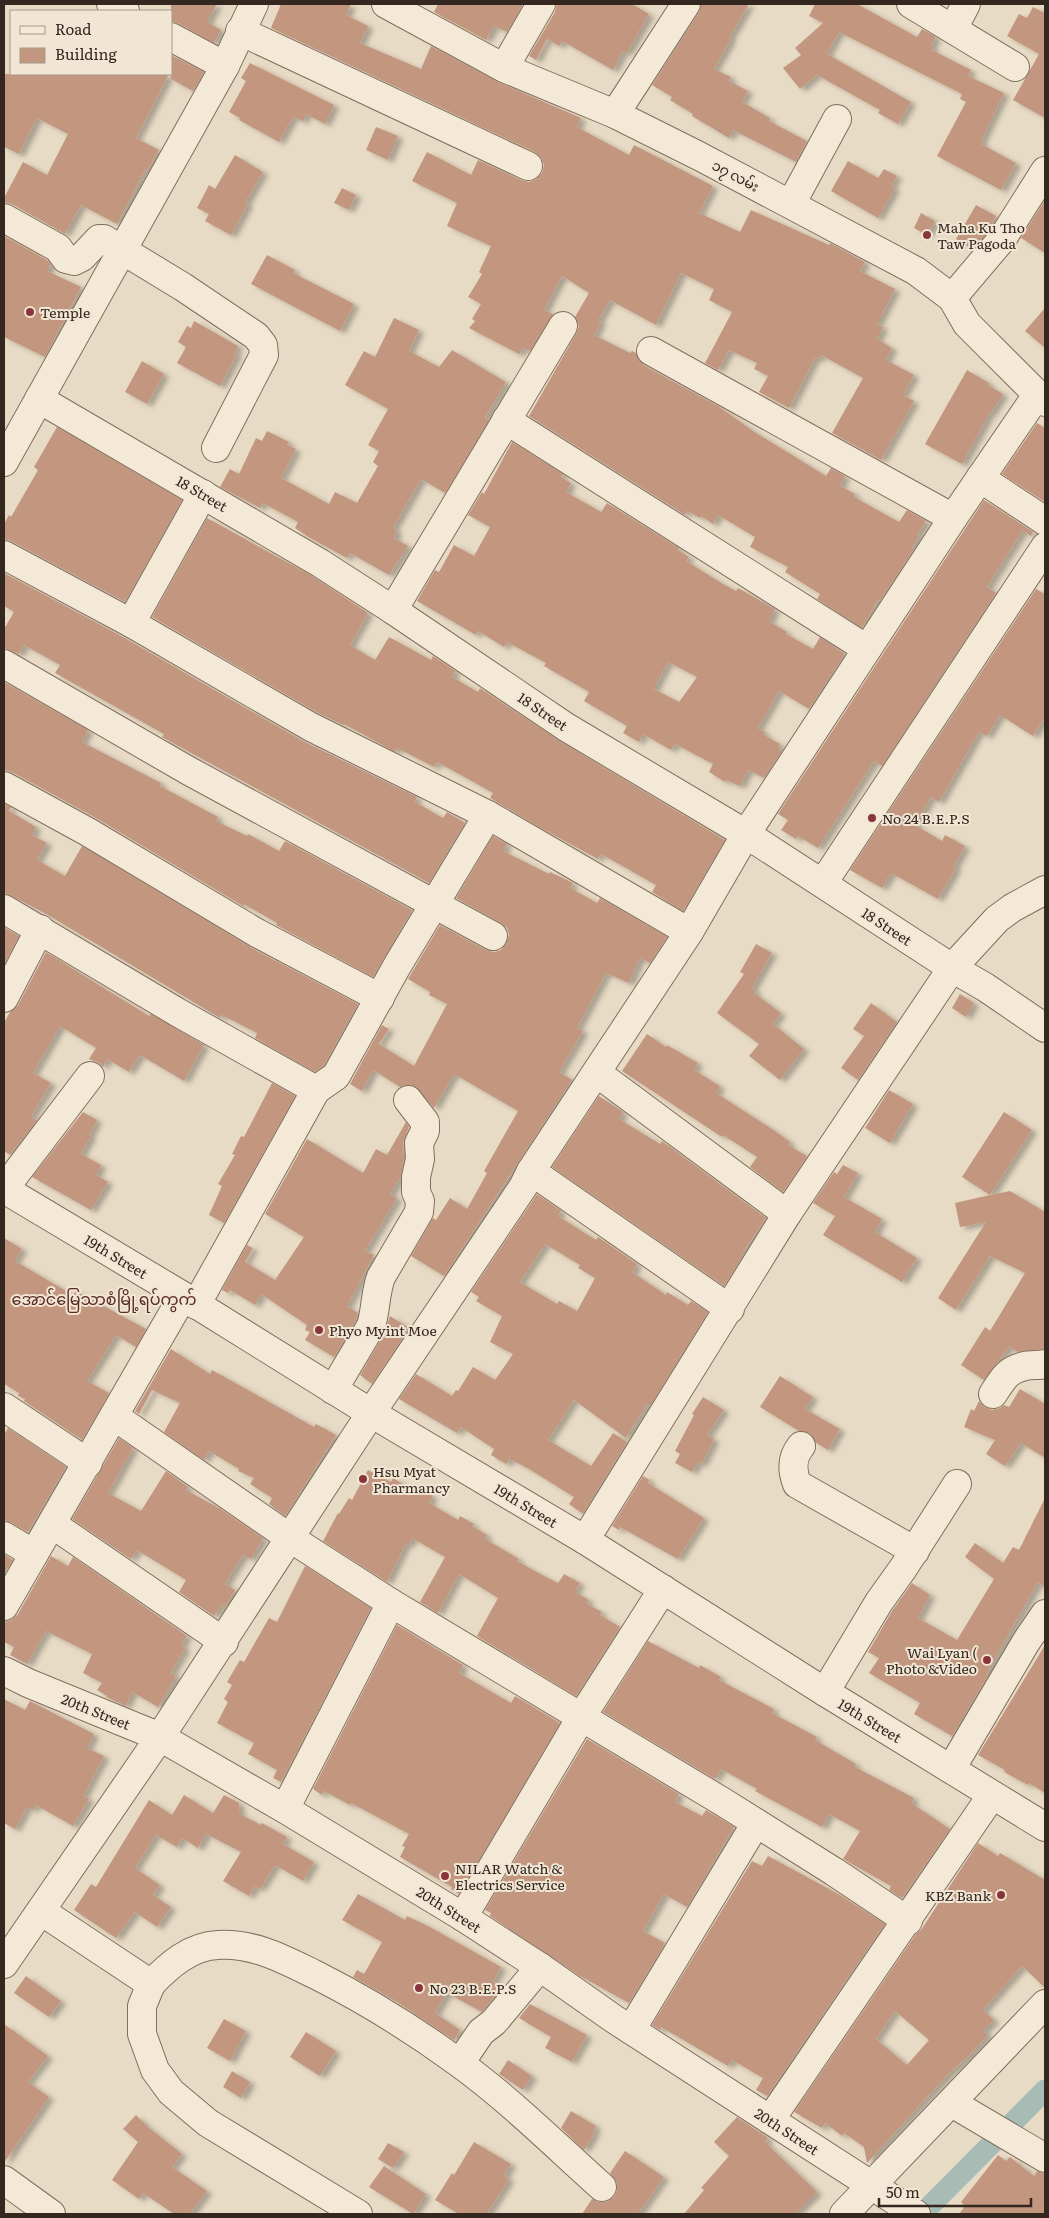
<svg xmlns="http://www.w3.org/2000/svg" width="1049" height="2218" viewBox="0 0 1049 2218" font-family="Literata,'Noto Sans Myanmar',serif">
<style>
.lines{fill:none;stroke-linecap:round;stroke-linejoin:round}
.canal{stroke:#a6bcb4;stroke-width:21}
.building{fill:#c2967f;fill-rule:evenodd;filter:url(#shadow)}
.minor-casing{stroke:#816e5d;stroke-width:30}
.minor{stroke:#f4e9d7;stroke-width:28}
.poi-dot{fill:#89353c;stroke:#f1e6d4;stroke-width:2}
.labels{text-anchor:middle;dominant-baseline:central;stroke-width:4;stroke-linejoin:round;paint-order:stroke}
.street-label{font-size:14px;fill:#33271f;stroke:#f1e6d4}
.poi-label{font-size:14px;fill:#33271f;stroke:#f1e6d4;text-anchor:start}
.quarter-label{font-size:16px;fill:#5b2b24;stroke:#f1e6d4}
</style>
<defs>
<filter id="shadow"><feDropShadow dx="5.5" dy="3" stdDeviation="2.5" flood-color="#0004"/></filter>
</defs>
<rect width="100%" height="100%" fill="#e8dbc5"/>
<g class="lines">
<!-- canal -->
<path class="canal" d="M922 2214 1045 2090"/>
</g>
<!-- building -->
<g class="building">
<path d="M171 4H217L207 22 221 30 214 43 178 23 171 21Z"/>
<path d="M281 4H351L346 15 368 26 360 43 421 69 431 46 498 82 581 118 577 127 629 155 634 145 713 186 699 213 740 232 751 210 829 245 830 243 865 262 860 271 895 289 877 324 883 327 877 339 892 348 886 360 914 375 903 395 914 401 881 460 832 433 863 378 821 355 819 359 815 358 789 408 759 392 768 376 754 369 757 363 729 350 718 370 705 363 732 312 709 300 714 289 681 273 656 325 610 300 598 321 601 322 594 335 630 353 632 351 636 353 638 359 643 365 718 406 753 431 826 476 831 468 845 476 840 486 855 494 854 497 899 522 907 510 926 521 917 535 919 536 912 548 914 549 880 601 878 599 862 628 817 599 820 594 785 572 788 567 750 547 755 537 718 515 713 524 701 516 700 518 687 511 685 515 529 416 576 334 579 326 575 317 589 293 562 276 544 310 553 314 530 351 523 348 519 354 469 328 475 321 472 319 481 304 468 297 482 274 479 272 491 246 447 226 457 203 412 181 427 152 471 175 478 160 521 180 529 182 536 179 542 173 544 165 541 158 535 152 271 28Z"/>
<path d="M438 4H523L507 32 494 26 486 40 434 12Z"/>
<path d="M557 4H632L649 14 627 53 623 51 613 70 562 41 559 46 547 39 536 60 529 56 555 12Z"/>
<path d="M701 4H749L729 38 731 39 714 69 731 77 729 81 748 91 742 102 770 118 769 121 807 141 796 162 733 130 729 138 692 116 693 114 670 100 672 97 652 85 699 12Z"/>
<path d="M815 4H857L917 37 922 29 936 37 931 46 933 47 932 50 971 70 968 76 1004 93 981 141 983 142 981 144 1016 163 1001 190 937 156 966 102 960 99 962 94 839 32 827 54 911 102 898 124 878 113 880 110 817 75 800 89 783 68 801 55 795 48 823 23 809 16Z"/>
<path d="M1033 7 1045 13V118L1013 100 1039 54 1007 36 1019 14 1027 18Z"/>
<path d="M171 55 204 72 193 91 171 79Z"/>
<path d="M250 63 334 105 325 124 306 114 303 121 293 117 279 142 239 120 240 118 229 112 246 81 241 78Z"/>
<path d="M4 74H169L136 138 159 150 147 171 145 170 117 224 81 205 65 234 12 204 4 202V198L23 162 47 175 68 134 37 118 19 154 4 147Z"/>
<path d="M376 127 398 136 388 160 366 150Z"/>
<path d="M235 155 263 172 245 203 248 204 231 235 205 221 209 214 197 208 209 185 215 189Z"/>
<path d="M848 161 878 178 884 169 897 176 891 186 895 188 878 218 831 191Z"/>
<path d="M342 188 356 195 349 210 334 203Z"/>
<path d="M1045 200V253L1021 238Z"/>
<path d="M976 205 996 216 987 233 973 249 956 239Z"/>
<path d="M921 213 935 221 927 235 914 228Z"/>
<path d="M4 236 47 260 51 264 47 271 81 287 45 357 4 337Z"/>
<path d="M267 255 295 270 293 273 354 304 340 331 251 284Z"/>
<path d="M1045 308V348L1025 331Z"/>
<path d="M394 318 419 330 409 351 439 367 452 350 506 382 485 418 489 420 445 493 421 479 393 528 397 531 394 538 408 546 389 575 350 553 347 558 310 538 295 528 298 522 263 503 260 508 220 487 230 469 239 474 256 438 262 441 267 431 289 442 287 445 296 449 281 478 329 504 335 492 357 503 378 466 373 462 379 451 368 445 388 409 345 385 364 351 375 357Z"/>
<path d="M194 321 238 346 234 353 237 354 220 386 177 363 186 347 178 342 187 326 191 328Z"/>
<path d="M142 361 164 374 147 404 125 392Z"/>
<path d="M967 370 989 383 988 385 1003 394 991 413 990 412 962 464 925 444Z"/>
<path d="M1037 423 1045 428V502L1002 474Z"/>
<path d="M57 427 182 500 125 602 11 541 4 539V524L9 515 11 517 38 470 34 467Z"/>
<path d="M512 442 563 474 561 477 571 483 566 492 601 512 607 503 679 548 678 550 689 557 686 561 723 584 736 591 738 588 775 609 769 621 787 632 786 634 813 649 820 637 845 654 809 709 779 691 758 728 765 732 764 735 780 744 778 748 782 751 764 778 748 770 740 786 726 780 725 782 709 772 713 764 675 744 671 750 643 734 639 742 623 733 627 726 584 701 589 692 544 666 546 663 507 642 504 647 478 631 476 635 417 601 435 570 439 572 454 545 474 556 490 527 468 515 482 492 484 494ZM668 662 697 677 679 702 654 689Z"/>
<path d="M984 500 1033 532 1031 536 1023 530 987 587 996 593 882 766 874 761 818 848 798 836 796 839 781 830 788 820 778 814Z"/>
<path d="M207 518 312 576 368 613 350 645 375 660 389 637 431 660 433 656 455 671 452 677 478 692 480 688 558 740 725 840 683 911 652 892 656 885 601 854 598 859 539 827 490 798 493 793 470 780 437 762 434 767 397 748 395 752 344 724 343 725 318 713 152 617Z"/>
<path d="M4 573 123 637 303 741 417 797 415 802 443 818 447 812 465 823 429 883 162 737 164 734 55 673 60 665 24 645 19 654 4 648V629L14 612 4 606Z"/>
<path d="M1036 589 1045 594V717L1033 736 1000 715 987 736 979 732 939 802 931 797 915 825 942 841 945 835 965 846 954 866 956 868 938 899 891 873 882 888 850 870Z"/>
<path d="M4 682 88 730 82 742 161 783 160 786 218 817 216 821 247 836 248 834 279 851 285 841 412 910 373 977 276 925 277 923 244 904 243 906 96 818 12 772 4 770Z"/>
<path d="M4 804 11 807 9 811 36 827 32 835 47 843 37 860 65 876 82 846 257 951 358 1004 324 1065 315 1072 255 1038 257 1033 222 1015 220 1018 48 915 12 896 4 893Z"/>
<path d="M493 836 507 844 503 851 549 874 550 872 573 883 570 888 597 903 600 898 667 937 650 963 640 958 629 983 606 973 577 1028 583 1031 559 1072 572 1080 444 1276 411 1256 433 1218 436 1220 450 1198 467 1209 487 1173 484 1171 518 1111 454 1074 434 1108 414 1086 406 1085 400 1087 373 1070 362 1091 350 1084 382 1025 389 1029 379 1044 414 1066 447 1004 429 995 430 992 408 979 440 925 486 950 494 952 501 950 506 944 509 935 507 928 501 923 456 898Z"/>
<path d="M4 927 19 936 4 965Z"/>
<path d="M756 944 772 953 752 988 756 991 754 993 781 1013 773 1024 804 1049 780 1080 749 1056 759 1044 717 1013 744 974 740 972Z"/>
<path d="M46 952 149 1016 151 1014 204 1045 184 1081 140 1055 129 1072 107 1059 103 1067 99 1063 89 1059 96 1048 60 1026 33 1073 51 1083 31 1117 37 1120 10 1155 4 1151V1023L10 1012 18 1005Z"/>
<path d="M960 994 974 1003 966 1017 952 1008Z"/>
<path d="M871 1003 897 1022 858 1080 841 1068 864 1036 853 1029Z"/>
<path d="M647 1034 666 1047 667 1045 698 1063 694 1070 720 1086 716 1093 772 1129 790 1142 788 1145 807 1156 783 1192 750 1167 757 1157 723 1135 722 1137 622 1071Z"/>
<path d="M272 1083 295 1096 224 1223 209 1215 222 1186 218 1184 235 1155 232 1154 241 1136 244 1137Z"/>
<path d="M889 1090 913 1104 890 1143 865 1128Z"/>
<path d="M599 1096 623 1112 619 1119 660 1144 662 1141 766 1218 741 1255 743 1256 724 1286 552 1167Z"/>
<path d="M83 1112 97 1120 89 1135 91 1136 81 1154 101 1165 96 1175 108 1182 91 1210 32 1177Z"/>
<path d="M1004 1112 1032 1130 990 1195 1010 1191 1045 1212V1347L1044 1349 1018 1352 1009 1347 984 1380 961 1365 985 1327 990 1331 1025 1273 990 1256 956 1310 938 1298 986 1222 960 1227 955 1203 990 1195 962 1177Z"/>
<path d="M406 1122 409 1127 403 1143 404 1158 401 1176 390 1194 397 1198 365 1251 374 1255 347 1306 358 1313 356 1320 334 1357 305 1340 310 1332 305 1330 307 1325 261 1294 255 1305 230 1290 228 1293 222 1290 247 1245 253 1248 245 1262 275 1280 304 1237 265 1214 307 1139 363 1173 376 1149 387 1155Z"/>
<path d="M843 1165 858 1173 844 1197 882 1219 875 1232 917 1258 902 1282 823 1235 835 1216 813 1203 834 1172 837 1174Z"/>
<path d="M537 1194 561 1211 558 1216 596 1240 598 1237 637 1264 632 1272 666 1295 667 1292 688 1305 691 1301 708 1312 650 1406 647 1404 626 1438 574 1400 548 1440 591 1466 613 1433 627 1442 583 1514 569 1504 574 1497 529 1469 510 1459 506 1464 491 1455 494 1449 461 1427 457 1433 399 1399 416 1374 452 1396 456 1390 458 1391 473 1367 495 1380 513 1354 490 1342 502 1316 476 1301 479 1297 471 1292ZM545 1244 580 1265 578 1268 595 1278 577 1311 559 1301 557 1304 520 1282Z"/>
<path d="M4 1238 22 1249 15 1261 73 1295 76 1291 146 1329 136 1347 116 1335 87 1381 109 1393 82 1440 24 1401 25 1399 18 1396 19 1393 4 1384Z"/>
<path d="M390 1316 409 1328 372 1384 360 1375 384 1334Z"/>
<path d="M171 1349 210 1374 212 1370 314 1427 316 1424 336 1435 285 1516 269 1504 272 1498 250 1484 254 1478 238 1471 239 1469 209 1451 204 1460 164 1432 180 1403 152 1390 139 1414 135 1411Z"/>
<path d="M780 1376 813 1397 805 1409 840 1429 828 1450 816 1443 810 1433 799 1431 760 1407Z"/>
<path d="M1020 1389 1045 1404V1458L1021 1443 1005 1466 986 1454 995 1440 964 1427 971 1409 974 1411 979 1401 984 1407 992 1410 1000 1408 1004 1405 1009 1407Z"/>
<path d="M703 1397 724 1410 707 1435 714 1439 702 1464 698 1462 692 1472 675 1463 680 1454 675 1451 694 1415 692 1414Z"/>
<path d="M8 1428 66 1467 28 1532 12 1523 4 1520V1435Z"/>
<path d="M119 1438 133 1448 108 1493 141 1511 166 1471 188 1487 186 1490 219 1508 263 1538 251 1559 243 1555 225 1584 235 1590 225 1607 222 1605 214 1616 179 1592 186 1580 137 1550 131 1559 72 1519Z"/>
<path d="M368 1470 391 1482 393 1478 413 1490 415 1486 433 1496 429 1503 458 1520 460 1516 474 1524 472 1526 487 1535 485 1539 519 1559 517 1561 546 1577 558 1583 564 1574 580 1583 575 1592 589 1600 587 1604 602 1612 600 1615 620 1627 576 1696 477 1636 498 1598 459 1574 438 1613 401 1591 420 1602 445 1557 412 1538 409 1545 406 1543 387 1582 323 1541 338 1513 339 1514 349 1498 352 1500Z"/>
<path d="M643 1476 650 1480 648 1483 704 1518 678 1559 620 1527 619 1530 612 1526Z"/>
<path d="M1045 1498V1587L1038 1582 986 1674 988 1675 952 1736 914 1714 920 1703 869 1673 879 1658 868 1652 892 1611 912 1583 930 1595 918 1618 957 1640 994 1579 965 1557 975 1543 1003 1563 1013 1547 1019 1550Z"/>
<path d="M4 1554 13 1560 4 1575Z"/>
<path d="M51 1556 68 1566 73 1557 187 1636 181 1645 185 1648 171 1673 176 1676 158 1707 132 1692 126 1706 106 1697 107 1696 97 1690 102 1683 83 1673 92 1654 46 1631 27 1664 10 1655 14 1647 4 1642V1622L11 1620 18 1614Z"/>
<path d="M305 1566 371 1608 281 1782 273 1778 277 1770 248 1754 254 1743 217 1723 228 1702 224 1699 232 1685 227 1682 240 1660 244 1662 269 1618 277 1622Z"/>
<path d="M397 1625 463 1665 459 1673 511 1703 515 1696 560 1723 459 1894 451 1889 452 1887 400 1857 405 1847 402 1846 409 1834 351 1803 350 1805 324 1791 322 1795 313 1789Z"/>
<path d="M648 1641 699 1668 700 1665 721 1677 719 1680 774 1709 772 1713 817 1737 815 1740 856 1764 855 1767 914 1798 911 1803 950 1829 902 1898 889 1890 891 1886 843 1859 860 1831 829 1814 822 1827 755 1791 757 1789 721 1769 715 1779 603 1712Z"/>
<path d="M1045 1645V1793L1029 1783 1028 1785 1004 1772 1005 1770 978 1755Z"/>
<path d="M4 1699 25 1710 30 1701 94 1734 87 1748 104 1756 83 1796 89 1799 73 1826 36 1805 33 1810 27 1807 15 1829 4 1823Z"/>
<path d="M587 1739 679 1794 675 1802 702 1816 706 1810 734 1827 687 1907 664 1894 643 1931 665 1943 629 2003 580 1976 490 1916 491 1913 485 1910Z"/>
<path d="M184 1795 213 1813 224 1795 239 1803 240 1814 261 1825 262 1823 287 1837 283 1844 314 1862 303 1881 275 1865 260 1889 255 1886 249 1896 223 1881 241 1852 206 1834 198 1848 182 1838 177 1847 156 1835 135 1868 160 1885 153 1895 171 1907 157 1927 135 1912 116 1938 74 1910 91 1884 96 1887 149 1800 172 1815Z"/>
<path d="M978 1843 998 1856 1000 1853 1045 1880V1988L1022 1966 983 2010 994 2020 983 2031 988 2035 965 2060 964 2059 954 2070 953 2069 867 2163 864 2147 844 2133 842 2136 825 2123 822 2128 794 2112 916 1934 921 1930ZM895 2011 929 2040 907 2065 876 2039Z"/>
<path d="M768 1856 840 1895 885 1924 767 2096 756 2090 763 2078 732 2060 728 2066 661 2027 660 2030 652 2025 752 1861 762 1866Z"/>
<path d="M358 1894 405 1920 407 1916 430 1927 501 1967 493 1982 498 1984 493 1995 495 1996 482 2012 447 1993 435 2013 460 2030 454 2040 397 2002 353 1977 357 1970 364 1974 382 1942 342 1920Z"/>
<path d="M26 1976 61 2001 49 2017 14 1993Z"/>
<path d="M530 2004 587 2035 572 2062 545 2048 551 2037 519 2018Z"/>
<path d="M224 2019 246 2031 230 2061 207 2048Z"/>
<path d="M4 2024 48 2056 28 2082 49 2097 4 2163Z"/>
<path d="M306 2032 336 2051 320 2076 290 2057Z"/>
<path d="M508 2060 532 2076 523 2090 499 2074Z"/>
<path d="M232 2071 250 2082 241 2098 223 2087Z"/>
<path d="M571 2111 596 2126 593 2131 595 2132 584 2150 561 2128Z"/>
<path d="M136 2115 148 2127 182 2154 172 2167 207 2191 190 2214H174L143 2193 139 2199 112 2180 138 2142 123 2129Z"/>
<path d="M737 2117 768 2138 765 2142 817 2192 795 2214H684L704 2190 701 2188 729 2156 714 2142Z"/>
<path d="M474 2142 511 2164 504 2176 509 2179 487 2214H459L435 2200 452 2173 454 2175Z"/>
<path d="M388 2143 404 2152 393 2168 378 2159Z"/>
<path d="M625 2151 664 2177 638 2214H582L592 2199 598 2202H606L614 2197 617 2191V2183L610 2173Z"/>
<path d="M998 2155 1006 2161 1010 2157 1034 2176 1037 2171 1045 2174V2214H959L965 2206 961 2202Z"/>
<path d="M384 2166 426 2194 413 2214 369 2187Z"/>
</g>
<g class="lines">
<!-- minor casing -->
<g class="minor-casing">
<g id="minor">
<path d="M111 4 125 11"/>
<path d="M386 4 504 68 615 114 699 156 916 271 952 298 967 324 1045 402"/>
<path d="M911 4 1015 67"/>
<path d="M953 29 966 4"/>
<path d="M240 31 528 166"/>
<path d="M171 37 225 66"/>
<path d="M504 68 541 4"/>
<path d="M615 114 686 4"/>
<path d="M791 204 837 119"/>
<path d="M4 218 58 248 66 259 74 261 82 257 99 239H104L183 287 256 336 263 345 264 355 216 448"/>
<path d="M952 298 1002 239 1045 171"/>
<path d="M651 351 953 518"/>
<path d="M39 399 320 563 393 610 566 727 746 834 952 968 985 987 1045 1028"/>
<path d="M506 420 867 649"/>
<path d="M4 462 225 66 254 4"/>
<path d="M980 478 1045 521"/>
<path d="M4 555 131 623 311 727 488 815 689 932"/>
<path d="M393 610 563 326"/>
<path d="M131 623 203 494"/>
<path d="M4 664 189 771 493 936"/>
<path d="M4 786 88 832 257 933 380 998"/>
<path d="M823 883 1045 547"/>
<path d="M4 909 177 1012 316 1090"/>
<path d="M4 998 40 929"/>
<path d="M597 1073 787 1214"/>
<path d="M531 1171 730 1309"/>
<path d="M4 1189 183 1296 371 1413 585 1540 825 1692 1045 1827"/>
<path d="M4 1189 90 1076"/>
<path d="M196 1305 316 1090 336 1076 397 966 488 815"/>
<path d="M333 1390 371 1326C376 1310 375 1293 381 1277L419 1212 420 1201 416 1192V1177L420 1159 419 1143 425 1131V1122L408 1100"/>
<path d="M993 1394C1003 1379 1007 1370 1025 1366 1032 1364 1038 1366 1045 1364"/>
<path d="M4 1407 88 1463"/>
<path d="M114 1416 290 1538 391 1603 723 1802 833 1871 908 1921"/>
<path d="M801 1446C791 1458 792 1471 797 1484L915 1551"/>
<path d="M52 1524 224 1642"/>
<path d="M4 1536 34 1554"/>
<path d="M585 1540 787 1214 952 968 997 919 1012 908 1045 890"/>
<path d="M4 1606 183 1296"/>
<path d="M4 1671 28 1683 160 1737 285 1809 463 1917 540 1967 614 2019 916 2214"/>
<path d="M825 1692 879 1602 904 1567 957 1484"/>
<path d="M951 1769 1026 1642 1045 1614"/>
<path d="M285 1809 391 1603"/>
<path d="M41 1911 151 1984C169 1965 191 1946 218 1945 254 1943 283 1959 314 1974 364 1999 414 2030 459 2063 510 2100 556 2146 602 2187"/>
<path d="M463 1917 582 1716 663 1589"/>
<path d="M4 1964 160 1737 371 1413 523 1187 531 1171 689 932 746 834 953 518 1037 395"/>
<path d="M151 1984 142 2006V2034L155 2070 171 2092 208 2123 358 2214"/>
<path d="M631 2030 756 1823"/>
<path d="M460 2063 481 2032 494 2022 540 1967"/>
<path d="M952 2103 1045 2158"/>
<path d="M770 2120 992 1795"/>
<path d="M4 2180 51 2214"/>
<path d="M844 2214 1045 2004"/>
</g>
</g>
<!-- minor -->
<use href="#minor" class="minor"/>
</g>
<!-- markers -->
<g class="poi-dot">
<circle cx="927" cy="235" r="5"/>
<circle cx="30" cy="312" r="5"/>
<circle cx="872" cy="818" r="5"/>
<circle cx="319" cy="1330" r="5"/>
<circle cx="363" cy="1479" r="5"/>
<circle cx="987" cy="1660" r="5"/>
<circle cx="445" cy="1876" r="5"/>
<circle cx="1001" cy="1895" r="5"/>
<circle cx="419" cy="1988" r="5"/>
</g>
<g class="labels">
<!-- street labels -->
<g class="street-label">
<text transform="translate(736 175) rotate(28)">၁၇ လမ်း</text>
<text transform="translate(202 493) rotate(30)">18 Street</text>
<text transform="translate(543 711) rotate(34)">18 Street</text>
<text transform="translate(887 926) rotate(33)">18 Street</text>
<text transform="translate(116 1256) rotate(31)">19th Street</text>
<text transform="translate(526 1505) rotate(31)">19th Street</text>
<text transform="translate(96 1711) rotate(22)">20th Street</text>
<text transform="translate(870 1720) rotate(31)">19th Street</text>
<text transform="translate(449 1909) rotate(32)">20th Street</text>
<text transform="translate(787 2131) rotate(33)">20th Street</text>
</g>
<!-- poi labels -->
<g class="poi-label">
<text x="937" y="227">Maha Ku Tho<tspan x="937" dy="16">Taw Pagoda</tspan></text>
<text x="40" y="312">Temple</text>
<text x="882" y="818">No 24 B.E.P.S</text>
<text x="329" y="1330">Phyo Myint Moe</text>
<text x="373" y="1471">Hsu Myat<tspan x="373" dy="16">Pharmancy</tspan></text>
<text x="977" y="1652" text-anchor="end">Wai Lyan (<tspan x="977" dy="16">Photo &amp;Video</tspan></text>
<text x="455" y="1868">NILAR Watch &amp;<tspan x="455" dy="16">Electrics Service</tspan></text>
<text x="991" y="1895" text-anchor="end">KBZ Bank</text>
<text x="429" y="1988">No 23 B.E.P.S</text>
</g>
<!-- quarter labels -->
<g class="quarter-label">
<text x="104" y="1298">အောင်မြေသာစံမြို့ရပ်ကွက်</text>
</g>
</g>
<!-- border -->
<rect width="1049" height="2218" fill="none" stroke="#33271f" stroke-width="10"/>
<!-- legend -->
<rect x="10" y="10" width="162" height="65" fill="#f1e6d4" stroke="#a59a8c"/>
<rect x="20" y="26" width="25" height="8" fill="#f4e9d7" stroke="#a59a8c"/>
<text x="55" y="35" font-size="15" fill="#33271f">Road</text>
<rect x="20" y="48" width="25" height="15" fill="#c2967f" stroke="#a59a8c"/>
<text x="55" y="60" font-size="15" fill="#33271f">Building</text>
<!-- scale -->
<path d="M879 2198v8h152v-8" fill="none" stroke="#33271f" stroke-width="2.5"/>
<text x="886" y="2198" font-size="15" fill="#33271f" stroke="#f1e6d4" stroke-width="4" paint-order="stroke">50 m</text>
</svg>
